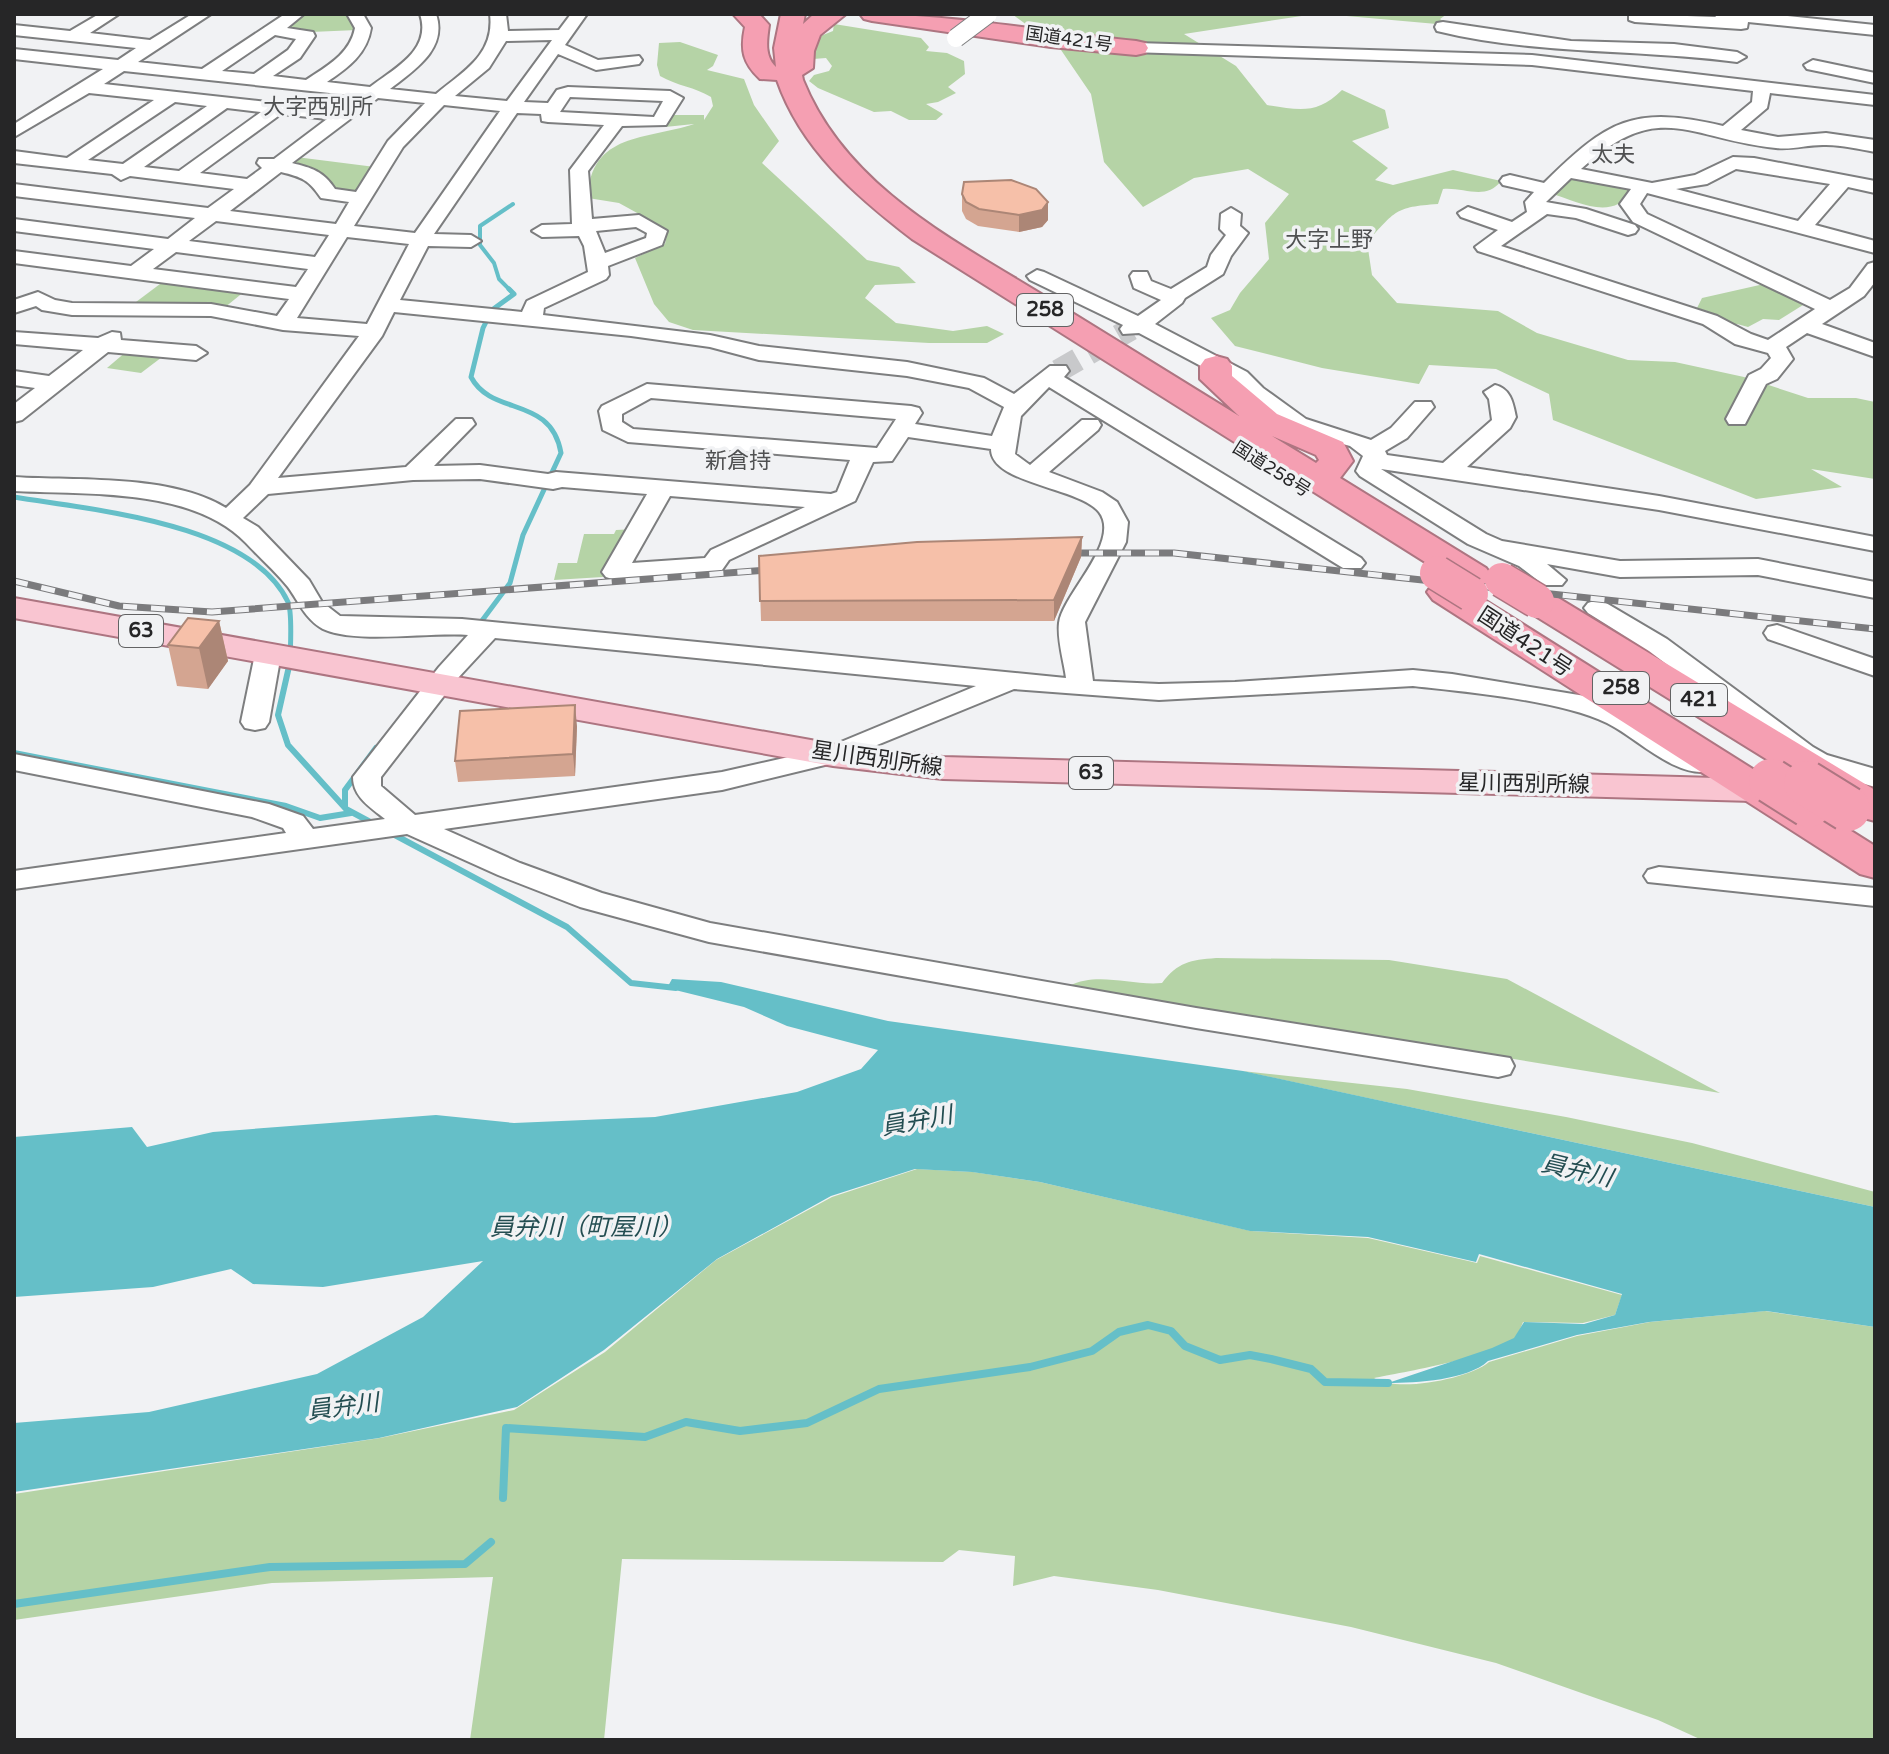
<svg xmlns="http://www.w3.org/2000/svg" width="1889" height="1754" viewBox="0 0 1889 1754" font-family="'Varela Round','Noto Sans JP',sans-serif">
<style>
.green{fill:#b5d3a6}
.water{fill:#65bfc8}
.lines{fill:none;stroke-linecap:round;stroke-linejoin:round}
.stream-far3{stroke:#65bfc8;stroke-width:4}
.stream-far2{stroke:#65bfc8;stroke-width:5}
.stream-far1{stroke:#65bfc8;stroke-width:6}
.stream{stroke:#65bfc8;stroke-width:8}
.minor-tunnel{stroke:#c8c9cb;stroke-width:23;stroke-dasharray:23 12;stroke-linecap:butt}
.minor-casing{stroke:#7d7e7f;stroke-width:4}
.major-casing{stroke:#ad7581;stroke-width:4}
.highway-casing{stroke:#ad7581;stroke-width:4}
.minor{fill:#fff;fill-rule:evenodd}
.major{fill:#f9c5d1;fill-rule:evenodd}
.highway{fill:#f59fb2;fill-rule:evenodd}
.rail-casing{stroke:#7b7b7d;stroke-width:7}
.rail{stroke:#f1f2f4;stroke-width:5;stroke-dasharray:14;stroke-linecap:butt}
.minor-bridge-casing{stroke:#7d7e7f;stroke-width:20;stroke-linecap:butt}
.highway-bridge-far1-casing{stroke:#ad7581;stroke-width:37;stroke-linecap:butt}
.highway-bridge-casing{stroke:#ad7581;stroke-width:48;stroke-linecap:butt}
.minor-bridge{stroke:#fff;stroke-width:18}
.highway-bridge-far1{stroke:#f59fb2;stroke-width:34}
.highway-bridge{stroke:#f59fb2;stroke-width:44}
.wall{fill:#d4a591}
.shaded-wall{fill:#ac8676}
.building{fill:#f6c0a9;stroke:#ac8676;stroke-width:2}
.labels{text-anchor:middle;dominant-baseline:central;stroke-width:7;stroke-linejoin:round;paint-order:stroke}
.far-street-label{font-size:18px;fill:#262627;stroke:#f1f2f4}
.shield{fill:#f1f2f4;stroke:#636364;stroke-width:2}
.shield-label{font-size:20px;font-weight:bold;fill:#262627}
.far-quarter-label{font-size:22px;fill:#4f5051;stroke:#f1f2f4}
.street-label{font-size:22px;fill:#262627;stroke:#f1f2f4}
.water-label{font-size:24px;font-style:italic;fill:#234d51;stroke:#f1f2f4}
</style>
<rect width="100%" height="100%" fill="#f1f2f4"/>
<!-- green -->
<g class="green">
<path d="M299 14H350L357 30 311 32 281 29Z"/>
<path d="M1012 14H1315L1184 34 1236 66 1267 105C1299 110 1317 115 1342 90L1385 110 1389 128 1352 141 1388 168 1375 180 1393 185 1453 170 1501 181C1486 201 1464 187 1443 189L1438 204C1394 207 1396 211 1367 242L1372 275 1397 303 1498 311 1537 333 1628 360 1675 362 1744 377 1808 398H1856L1875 402V479L1811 469 1842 487 1756 499 1553 420 1549 394 1496 369 1429 365 1419 384 1322 368 1235 346 1211 318 1230 310 1240 293 1269 259 1265 223 1289 194 1248 169 1194 178 1143 207 1104 162 1091 94 1061 50Z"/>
<path d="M1324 14H1447L1440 19 1448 25Z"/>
<path d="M834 24 921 38 929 47 926 51 947 53 964 61 965 74 948 87 956 93 938 102 926 104 943 114 936 120H909L891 111 874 112 818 88 809 81 814 75 829 71 832 66 826 58 813 59 818 37 833 31Z"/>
<path d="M680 42 718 55 713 66 707 70 744 79 754 105 779 141 762 163 867 260 899 267 916 283 875 285 865 298 896 323 953 331 987 326 1004 334 987 343H929L693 330 669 322 654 304 635 258 665 244 668 230 619 203 588 198C590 132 647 140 694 124L665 127 670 115H704V120L713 106 711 97C695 87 677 86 660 76L657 65 659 43Z"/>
<path d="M296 157 375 167 360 192H333L294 164 292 162Z"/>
<path d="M1568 176 1630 187 1632 190C1613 222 1579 202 1550 193Z"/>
<path d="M164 281 245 291 224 308 132 305Z"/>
<path d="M1764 284 1803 305 1779 320 1763 319 1748 327 1737 324 1729 326 1706 316 1707 311 1697 308 1702 298Z"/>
<path d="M127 351 166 354 141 373 107 368Z"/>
<path d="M636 529 603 577 554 580 558 563H577L584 534H614L616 530Z"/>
<path d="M1216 958 1389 960 1507 979 1720 1093 1069 986C1098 971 1131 986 1162 983 1178 962 1190 960 1216 958Z"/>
<path d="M1242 1071 1407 1089 1566 1117 1692 1143 1875 1192V1207Z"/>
<path d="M917 1169 973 1172 1040 1182 1251 1231 1368 1238 1477 1263 1480 1256 1622 1295 1615 1315 1583 1323 1523 1322C1521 1327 1518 1335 1514 1339 1496 1356 1400 1373 1374 1378 1396 1393 1469 1379 1489 1362L1577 1336 1650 1322 1765 1311 1875 1327V1740H1702L1658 1720 1496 1663 1351 1627 1158 1590 1054 1576 1013 1586 1015 1556 959 1550 943 1562 622 1559 604 1740H470L493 1577 272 1583 14 1620V1494L380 1438 514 1410 605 1352 716 1260 832 1197Z"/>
</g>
<!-- water -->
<path class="water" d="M672 979 721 982 888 1021 1243 1071 1875 1207V1327L1766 1311 1649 1322 1577 1335 1488 1361C1468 1380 1416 1383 1388 1383L1492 1348 1514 1338 1524 1322 1584 1324 1615 1315 1622 1294 1479 1254 1476 1262 1368 1237 1250 1231 1040 1182 972 1172 915 1169 831 1196 717 1259 604 1350 517 1407 379 1438 14 1492V1423L149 1412 317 1374 423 1317 483 1261 323 1287 253 1284 231 1269 153 1287 14 1297V1137L132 1127 147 1147 213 1132 436 1115 514 1123 655 1117 797 1092 861 1069 878 1050 787 1026 744 1007 667 988Z"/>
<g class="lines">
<!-- stream-far3 -->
<path class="stream-far3" d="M511 291 499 279 494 263 480 245V226L513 204"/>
<!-- stream-far2 -->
<g class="stream-far2">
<path d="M14 497C91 510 250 522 288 602 293 614 290 649 290 664"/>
<path d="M478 626 510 583 523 535 561 453C551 395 492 417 471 377L483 328 492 310 514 294 509 289"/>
</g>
<!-- stream-far1 -->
<g class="stream-far1">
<path d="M290 662 278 715 288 745 346 809 374 824"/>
<path d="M14 753 286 806 320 818 351 813"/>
<path d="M345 806V790L376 748"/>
<path d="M391 833 567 927 631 983 676 988"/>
</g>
<!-- stream -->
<g class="stream">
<path d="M503 1498 506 1428 645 1437 686 1422 740 1431 807 1423 879 1389 1030 1367 1092 1351 1119 1332 1148 1325 1171 1331 1185 1346 1220 1360 1250 1355 1271 1359 1311 1369 1325 1382 1388 1383"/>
<path d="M14 1604 270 1567 465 1564 491 1542"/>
</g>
<!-- minor-tunnel -->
<path class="minor-tunnel" d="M1058 371 1131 329"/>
<!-- minor casing -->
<g class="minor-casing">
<g id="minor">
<path d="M99 14H119L90 33 150 40 192 14H211L138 62 202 69 285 14H304L287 28 313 32 315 36 300 58 273 76 306 80C327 66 350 54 355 28L347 14H363L371 28C367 54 348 68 327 82L370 87C395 68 432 50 420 14H436C448 49 414 70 390 89L436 94C464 71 495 54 490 14H506L508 31 559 30 571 14H587L565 45 598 60 639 56 642 60 639 64 596 70 558 54 524 102 548 103 557 90 568 87 670 91 683 98 666 125 622 126 588 171 592 219 639 215 667 231 662 245 608 266 609 275 606 279 544 308 543 315 710 335 759 346 907 362 984 378 1014 394 1050 366H1066L1069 371 1064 377 1361 558 1365 563 1361 568H1343L1049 387 1021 416 1015 454 1030 465 1082 420H1098L1101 425 1098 430 1049 472 1102 492 1117 502 1128 522 1126 542 1085 622 1093 681 1159 684 1235 682 1413 670 1452 674 1585 696 1627 711 1672 741 1710 759 1714 765 1710 771C1676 779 1636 737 1607 723 1559 700 1467 692 1413 686L1159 700 1014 689 833 763 722 790 444 829 520 863 602 893 710 923 1196 1008 1510 1058 1514 1066 1510 1074 1498 1077 1196 1028 709 942 580 907 498 875 407 834 14 889V871L286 833 283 828 252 817 14 770V754L269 804 303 816 313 829 385 819C370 807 353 797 353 777L439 667 468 635C431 632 354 644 323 629 305 619 299 602 288 587 276 572 260 558 246 543 192 487 86 495 14 491V477C77 481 171 474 226 508L250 485 359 336 283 330 211 316 72 315 42 310 36 306 14 313V300L38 292 55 300 72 303 211 304 277 316 289 299 14 263V251L131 266 154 249 14 231V219L168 239 195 218 14 196V184L208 208 234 189 130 176 121 180 112 174 14 163V151L67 158 154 100 89 93 14 137V124L103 69 14 59V49L118 60 136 48 14 35V25L70 31ZM275 35 296 39 288 50 254 74 222 71ZM552 40 507 101 455 96 489 68 506 41ZM124 71 358 96 339 110 104 84ZM570 97 663 101 654 117 560 112ZM378 98 425 103 388 141 356 192 335 189C323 171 312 168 292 163ZM175 102 207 106 123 164 88 160ZM444 105 500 111 415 233 354 226 403 147ZM227 108 261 112 179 171 144 167ZM517 113 541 114 542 121 548 122 604 125 570 170 572 224 542 225 532 231 542 237 579 236 584 246 588 272 527 301 522 312 400 300 428 246 471 247 481 241 471 235 434 234ZM281 114 327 119 274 159H259L257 163 262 168 247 179 200 173ZM281 172C302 177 309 180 321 198L349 202 336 224 230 211ZM216 221 329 235 315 257 189 241ZM636 227 647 233 646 238 605 253 596 231ZM347 237 409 244 367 324 297 318ZM176 252 308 269 296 287 153 269ZM394 312 631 336 710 347 759 360 907 376 969 388 1004 407 992 436 915 424 922 413 919 408 911 406 647 384 602 406 599 411 603 430 628 442 850 460 837 492 831 494 556 472 548 474 480 465 434 466 475 424 472 419H456L406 467 278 478 382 336ZM651 398 896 419 877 448 633 429 622 422V414ZM908 437 991 449C991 484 1079 487 1099 512 1122 541 1062 595 1059 623 1057 640 1064 662 1066 678L462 619 340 616 322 602 309 580 258 527 243 518 268 494 413 480 480 479 553 489 562 487 647 494 602 572 606 577 615 580 713 573 722 570 729 560 855 501 873 462 892 461ZM670 496 805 507 711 550 705 558 632 563ZM495 638 976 686 824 749 722 772 415 815 381 786V777L457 679Z"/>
<path d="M1629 14 1716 17 1714 14H1769L1875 25V35L1748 22 1747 28 1741 29 1635 22 1629 20Z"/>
<path d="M1443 22 1571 41 1674 44 1737 52 1746 57 1737 62C1637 49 1535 55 1437 31L1435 27 1437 23Z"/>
<path d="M1136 43 1532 55 1875 95V105L1770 93 1767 108 1741 130 1778 137 1826 133 1875 140V152C1859 149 1842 145 1826 145 1810 144 1793 150 1776 148 1688 139 1660 97 1581 169L1652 183 1695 175 1733 157 1754 158 1875 181V193L1848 187 1815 225 1875 241V253L1647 193 1640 204 1647 214 1830 300 1850 288 1868 264 1875 262V282L1864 296 1822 324 1875 343V357L1807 333 1786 347 1793 359 1777 379 1766 384 1745 424H1729L1726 419 1749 375 1761 369 1771 358 1768 353 1735 344 1703 324 1478 251 1475 247 1498 230 1461 217 1458 213 1468 207 1512 222 1527 212 1525 202 1534 192 1503 185 1500 181 1503 177 1510 175 1544 183C1608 120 1633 105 1723 126L1752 102 1753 91 1532 65 1130 52 1128 48ZM1736 169 1830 184 1798 221 1676 189 1707 184ZM1571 178 1631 189 1620 204 1633 222 1815 309 1768 340 1751 334 1717 316 1501 246 1547 214 1576 218 1628 235 1635 233 1638 229 1635 225 1586 209 1546 202Z"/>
<path d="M1813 60 1875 73V83L1807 69 1804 65Z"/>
<path d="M1231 208 1241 214 1240 226 1248 233 1231 256 1223 274 1185 298 1182 303 1155 324 1247 372 1263 388 1306 419 1371 440 1391 428 1415 402H1431L1434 407 1407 438 1385 451 1387 455 1443 463 1492 420 1489 399 1484 392 1495 385C1511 389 1513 403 1516 417L1510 428 1467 467 1659 496 1875 537V551L1659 510 1381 469 1486 534 1502 541 1620 561 1758 559 1875 582V598L1758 575 1620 577 1547 564 1566 580 1562 585H1544L1519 566 1468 544 1360 476 1356 471 1363 456 1350 446 1290 429 1247 398 1231 382 1139 333 1123 334 1120 329 1123 325 1030 280 1027 276 1037 270 1044 272 1138 316 1161 300 1134 288 1130 276 1133 272H1147L1151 281 1171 289 1207 267 1211 255 1226 235 1220 229 1221 214Z"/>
<path d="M14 332 98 338 112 332 120 333 121 340 196 346 207 353 196 360 108 352 22 420 14 422V404L35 388 14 385V371L49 376 83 350 14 344Z"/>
<path d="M1597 600 1606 603 1667 639 1813 747 1827 755 1875 769V787L1807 767 1793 759 1649 651 1588 613 1584 608 1588 603Z"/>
<path d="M1777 625 1875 659V676L1768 639 1764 633 1768 627Z"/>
<path d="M268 646 277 648 281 654 269 722 265 728 255 730 245 728 241 722 255 654 259 648Z"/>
<path d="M1659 867 1875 888V906L1648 882 1644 876 1648 870Z"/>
</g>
</g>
<!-- major casing -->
<g class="major-casing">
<path id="major" d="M14 598 833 744 943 757 1753 779 1766 782 1771 790 1766 798 1753 801 943 779 833 766 14 618Z"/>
</g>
<!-- highway casing -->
<g class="highway-casing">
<g id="highway">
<path d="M733 14H759L769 25C767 40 764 56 776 67L774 48 781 14H805L803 24 814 14H846L820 35 814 51 813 68 802 75 803 80C846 187 955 241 1048 298 1112 337 1175 377 1239 416L1200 379V366L1205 359 1216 356 1227 359 1232 366V376L1277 414 1343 442 1353 461 1340 478 1486 568 1492 576 1486 584 1473 587 1460 584 912 239C855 195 801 149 777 80L760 79C743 63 740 50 745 27ZM1272 436 1316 455 1319 460 1316 463Z"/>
<path d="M860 14C953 14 1044 32 1136 41L1145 43 1148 48 1145 53 1136 55 1051 47 872 21 864 19Z"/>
<path d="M1446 581 1459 584 1875 846V878L1860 874 1433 600 1427 592 1433 584Z"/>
<path d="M1537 590 1550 593 1875 790V821L1860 817 1524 609 1518 601 1524 593Z"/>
</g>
</g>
<!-- minor -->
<use href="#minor" class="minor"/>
<!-- major -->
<use href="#major" class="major"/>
<!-- highway -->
<use href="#highway" class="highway"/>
<!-- rail casing -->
<g class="rail-casing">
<g id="rail">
<path d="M1061 553H1174L1875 629"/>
<path d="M14 581 119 606 212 612 781 569"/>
</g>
</g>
<!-- rail -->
<use href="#rail" class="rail"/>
<!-- minor-bridge casing -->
<g class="minor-bridge-casing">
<path id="minor-bridge" d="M956 38 988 14"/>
</g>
<!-- highway-bridge-far1 casing -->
<g class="highway-bridge-far1-casing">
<g id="highway-bridge-far1">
<path d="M1437 573 1471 594"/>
<path d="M1502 580 1537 601"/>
</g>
</g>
<!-- highway-bridge casing -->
<g class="highway-bridge-casing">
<g id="highway-bridge">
<path d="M1771 781 1809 805"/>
<path d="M1806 783 1848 809"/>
</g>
</g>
<!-- minor-bridge -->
<use href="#minor-bridge" class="minor-bridge"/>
<!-- highway-bridge-far1 -->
<use href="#highway-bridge-far1" class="highway-bridge-far1"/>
<!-- highway-bridge -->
<use href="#highway-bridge" class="highway-bridge"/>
</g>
<!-- wall -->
<g class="wall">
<path d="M962 194 1048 220 1042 227 1019 232 978 226 966 219 962 211Z"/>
<path d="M1082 537 1081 557 1054 621H761L759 556Z"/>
<path d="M219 621 228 661 208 689 177 686 168 645Z"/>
<path d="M577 726 575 776 458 782 455 761Z"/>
</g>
<!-- shaded-wall -->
<g class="shaded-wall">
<path d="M1048 202V220L1042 227 1019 232V215Z"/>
<path d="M1082 537 1081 557 1054 621V600Z"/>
<path d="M219 621 228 661 208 689 199 648Z"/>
<path d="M575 705 577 726 575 776 573 754Z"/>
</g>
<!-- building -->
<g class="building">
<path d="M1011 180 1036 189 1048 202 1042 210 1019 215 979 209 966 202 962 194 964 182Z"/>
<path d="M1082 537 1054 600 760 601 759 556 917 542Z"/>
<path d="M188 618 219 621 199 648 168 645Z"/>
<path d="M575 705 573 754 455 761 460 711Z"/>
</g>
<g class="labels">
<!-- far-street labels -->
<g class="far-street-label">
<text transform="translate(1069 39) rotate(8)">国道421号</text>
<text transform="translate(1272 469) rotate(32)">国道258号</text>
</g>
<!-- shield labels -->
<g class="shield">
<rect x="1017" y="294" width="56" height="32" rx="6"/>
<rect x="119" y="615" width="44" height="32" rx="6"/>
<rect x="1593" y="672" width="56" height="32" rx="6"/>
<rect x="1671" y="684" width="56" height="32" rx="6"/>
<rect x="1069" y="757" width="44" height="32" rx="6"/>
</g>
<g class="shield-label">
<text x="1045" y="310">258</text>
<text x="141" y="631">63</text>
<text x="1621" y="688">258</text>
<text x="1699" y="700">421</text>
<text x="1091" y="773">63</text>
</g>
<!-- far-quarter labels -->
<g class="far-quarter-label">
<text x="318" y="107">大字西別所</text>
<text x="1613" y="155">太夫</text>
<text x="1329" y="240">大字上野</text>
<text x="738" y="461">新倉持</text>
</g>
<!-- street labels -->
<g class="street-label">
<text transform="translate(1525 642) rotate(33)">国道421号</text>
<text transform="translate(877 759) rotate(8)">星川西別所線</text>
<text transform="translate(1524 784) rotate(1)">星川西別所線</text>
</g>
<!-- water labels -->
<g class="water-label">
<text transform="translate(917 1121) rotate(-10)">員弁川</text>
<text transform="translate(1577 1171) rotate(13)">員弁川</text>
<text x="586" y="1227">員弁川（町屋川）</text>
<text transform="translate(343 1407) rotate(-7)">員弁川</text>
</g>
</g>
<!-- border -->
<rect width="1889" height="1754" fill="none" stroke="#262627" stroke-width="32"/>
</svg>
